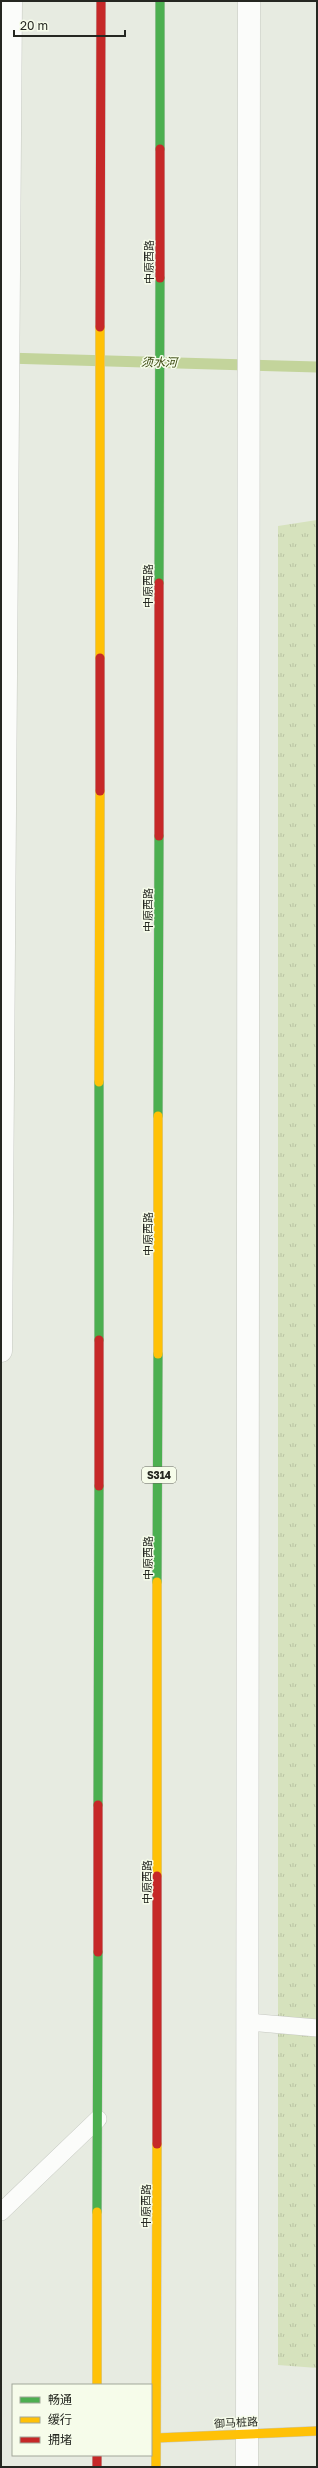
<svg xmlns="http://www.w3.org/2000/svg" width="318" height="2468" viewBox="0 0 318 2468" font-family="'Golos Text','Noto Sans SC',sans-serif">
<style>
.park{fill:url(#park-tufts)}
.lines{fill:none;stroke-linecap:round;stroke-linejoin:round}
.stream{stroke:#c3d49b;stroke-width:11}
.lane-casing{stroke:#c6c9c2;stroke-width:18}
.street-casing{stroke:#c6c9c2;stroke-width:23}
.fast-casing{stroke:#c6c9c2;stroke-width:10}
.slow-casing{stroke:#c6c9c2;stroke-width:10}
.jam-casing{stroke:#c6c9c2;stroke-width:10}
.lane{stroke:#fbfcfa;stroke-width:17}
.street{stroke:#fbfcfa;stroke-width:22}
.fast{stroke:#4caf50;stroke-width:9}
.slow{stroke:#ffc107;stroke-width:9}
.jam{stroke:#c62828;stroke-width:9}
.labels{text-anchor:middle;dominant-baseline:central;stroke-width:3;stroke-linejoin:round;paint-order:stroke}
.shield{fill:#f6fcea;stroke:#64675d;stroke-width:1}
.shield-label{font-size:10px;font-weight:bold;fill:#252721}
.street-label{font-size:11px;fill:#252721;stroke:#f6fcea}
.water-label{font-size:12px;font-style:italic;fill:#39470e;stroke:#f6fcea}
</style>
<defs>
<pattern id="park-tufts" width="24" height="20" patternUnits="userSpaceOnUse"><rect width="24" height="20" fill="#d6e2bd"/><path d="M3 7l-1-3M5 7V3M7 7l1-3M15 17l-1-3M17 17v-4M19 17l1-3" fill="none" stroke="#b8c2a2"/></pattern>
</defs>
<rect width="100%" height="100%" fill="#e7ebe1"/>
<!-- park -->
<path class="park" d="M317 520V2368L278 2365V526Z"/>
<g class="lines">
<!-- stream -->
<path class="stream" d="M6 358 317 367"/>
<!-- lane casing -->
<g class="lane-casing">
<g id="lane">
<path d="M248 2022 317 2028"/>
<path d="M1 2212 98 2119"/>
</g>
</g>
<!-- street casing -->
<g class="street-casing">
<g id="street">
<path d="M1 1351 11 1"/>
<path d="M247 2467 249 1"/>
</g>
</g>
<!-- fast casing -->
<g class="fast-casing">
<g id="fast">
<path d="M160 149V1"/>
<path d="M159 583 160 278"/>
<path d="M158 1116 159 836"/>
<path d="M99 1340V1082"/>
<path d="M157 1582 158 1354"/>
<path d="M98 1805 99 1486"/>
<path d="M97 2212 98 1952"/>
</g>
</g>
<!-- slow casing -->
<g class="slow-casing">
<g id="slow">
<path d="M100 658V327"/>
<path d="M99 1082 100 791"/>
<path d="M158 1354V1116"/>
<path d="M157 1876V1582"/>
<path d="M97 2385V2212"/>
<path d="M156 2438 317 2431"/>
<path d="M156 2467 157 2144"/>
</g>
</g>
<!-- jam casing -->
<g class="jam-casing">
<g id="jam">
<path d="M160 278V149"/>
<path d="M100 327 101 1"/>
<path d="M100 791V658"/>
<path d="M159 836V583"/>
<path d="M99 1486V1340"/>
<path d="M98 1952V1805"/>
<path d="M157 2144V1876"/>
<path d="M97 2455V2467"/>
</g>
</g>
<!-- lane -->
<use href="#lane" class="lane"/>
<!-- street -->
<use href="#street" class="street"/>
<!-- fast -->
<use href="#fast" class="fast"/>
<!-- slow -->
<use href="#slow" class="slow"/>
<!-- jam -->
<use href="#jam" class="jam"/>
</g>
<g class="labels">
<!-- shield labels -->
<rect class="shield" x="142" y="1467" width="34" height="16" rx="3"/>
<g class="shield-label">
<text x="159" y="1475">S314</text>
</g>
<!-- street labels -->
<g class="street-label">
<text transform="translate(148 262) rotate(-90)">中原西路</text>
<text transform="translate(147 586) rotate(-90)">中原西路</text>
<text transform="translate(147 910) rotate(-90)">中原西路</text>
<text transform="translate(147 1234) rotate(-90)">中原西路</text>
<text transform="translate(147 1558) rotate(-90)">中原西路</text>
<text transform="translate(146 1882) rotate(-90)">中原西路</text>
<text transform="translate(145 2206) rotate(-90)">中原西路</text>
<text transform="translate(236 2422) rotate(-3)">御马桩路</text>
</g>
<!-- water labels -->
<g class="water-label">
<text transform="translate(159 362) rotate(1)">须水河</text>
</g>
</g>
<!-- border -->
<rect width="318" height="2468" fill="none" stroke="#252721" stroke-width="4"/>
<!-- legend -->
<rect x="12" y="2384" width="140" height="72" fill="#f6fcea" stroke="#a2a79a"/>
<rect x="20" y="2397" width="20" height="6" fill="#4caf50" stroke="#a2a79a"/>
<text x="48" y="2404" font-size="12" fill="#252721">畅通</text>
<rect x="20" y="2417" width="20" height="6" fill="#ffc107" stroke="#a2a79a"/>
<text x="48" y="2424" font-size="12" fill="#252721">缓行</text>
<rect x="20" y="2437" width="20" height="6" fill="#c62828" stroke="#a2a79a"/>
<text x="48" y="2444" font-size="12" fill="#252721">拥堵</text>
<!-- scale -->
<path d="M14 30v6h111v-6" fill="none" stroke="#252721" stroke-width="2"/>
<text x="20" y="30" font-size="12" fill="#252721" stroke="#f6fcea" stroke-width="3" paint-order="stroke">20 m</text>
</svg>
